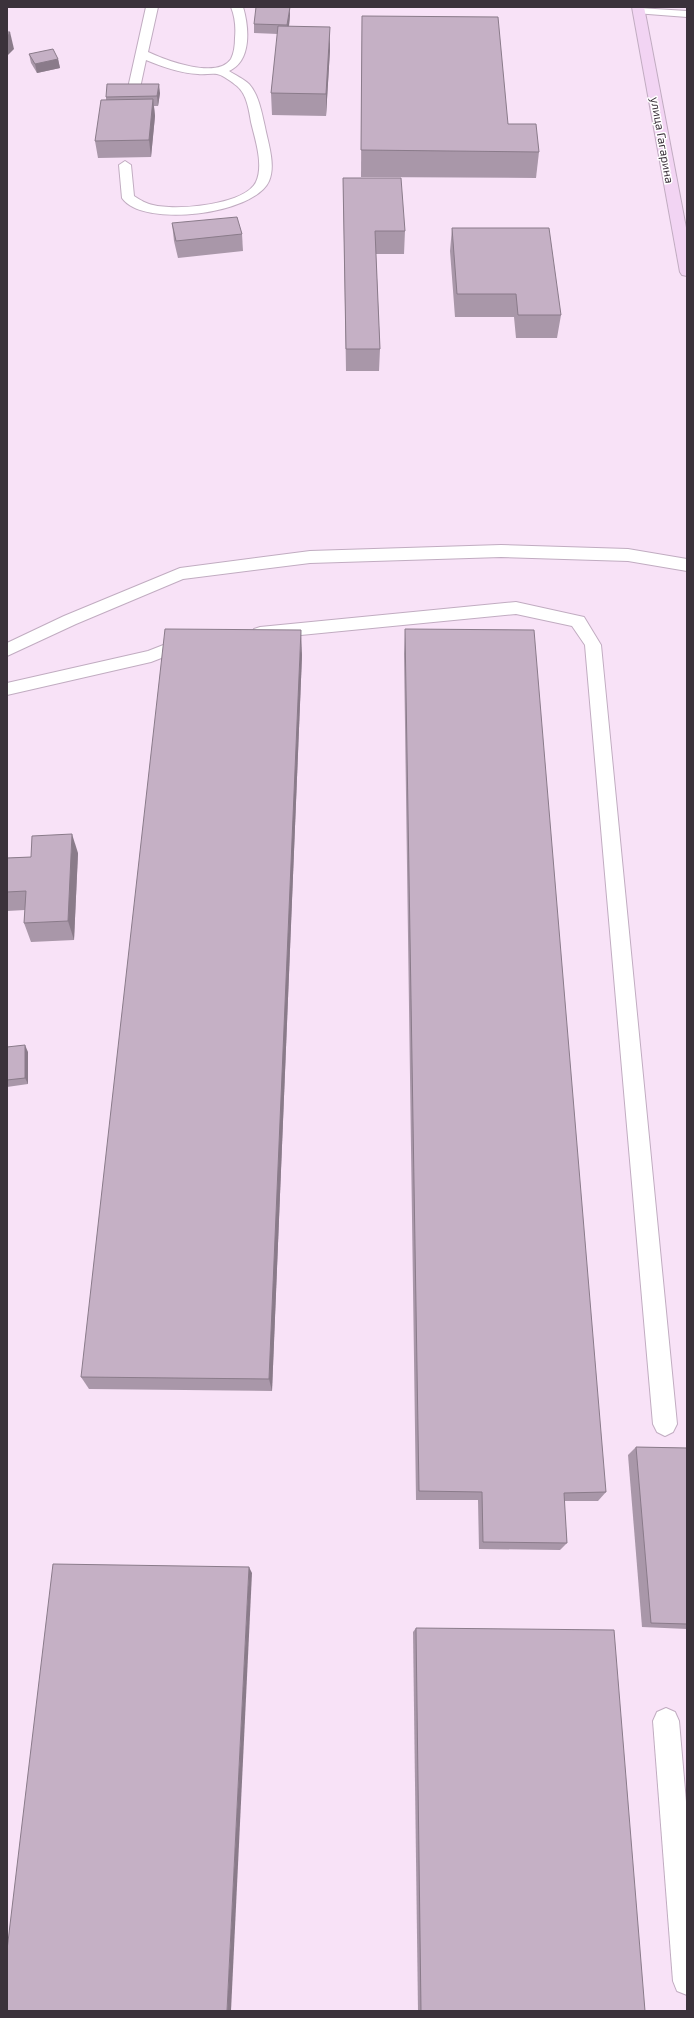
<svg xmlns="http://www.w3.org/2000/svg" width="694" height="2018" viewBox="0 0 694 2018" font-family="'Exo 2',sans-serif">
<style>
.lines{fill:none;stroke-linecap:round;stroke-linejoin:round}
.lane-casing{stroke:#c1acc1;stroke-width:2}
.secondary-casing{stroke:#c1acc1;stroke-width:2}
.lane{fill:#fff;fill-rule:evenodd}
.secondary{fill:#f2d4f3;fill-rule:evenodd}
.wall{fill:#a997a9}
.shaded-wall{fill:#8a7b8a}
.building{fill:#c5b0c5;stroke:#8a7b8a}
.labels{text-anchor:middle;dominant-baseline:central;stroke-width:3;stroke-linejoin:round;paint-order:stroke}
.far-street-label{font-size:12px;fill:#3b323b;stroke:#fff}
</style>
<rect width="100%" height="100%" fill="#f8e2f7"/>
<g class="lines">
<!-- lane casing -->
<g class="lane-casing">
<g id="lane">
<path d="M146 7H158L148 52C165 60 217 80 231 59 234 53 235 45 235 38 236 27 235 17 231 7H243C249 27 252 61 229 71 235 75 244 79 249 84 259 95 262 114 265 127 268 143 276 165 269 181 254 215 142 228 122 198L119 165 125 161 131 165 134 196C140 200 147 204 153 205 176 211 245 205 256 182 264 165 255 139 251 122 249 111 247 94 237 86 232 82 223 75 217 74 211 73 204 75 198 74 180 73 163 67 146 60L140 88 134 92 128 88Z"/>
<path d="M639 8 687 11V17L635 13 633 11 635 9Z"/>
<path d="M501 545 628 549 687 559V571L628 561 501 557 310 563 183 579 76 624 7 656V643L64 616 180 568 310 551Z"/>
<path d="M516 602 584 617 601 645 677 1424 673 1432 665 1436 657 1432 653 1424 585 645 572 626 516 614 260 639 254 637 252 633 254 629 260 627Z"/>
<path d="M189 635 195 637 197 641 195 645 151 662 7 695V683L148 651Z"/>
<path d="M666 1708 675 1712 679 1721 687 1813V1995L677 1991 673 1981 653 1721 657 1712Z"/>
</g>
</g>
<!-- secondary casing -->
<g class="secondary-casing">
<path id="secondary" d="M632 7H644L687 233V276L682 275 680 272Z"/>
</g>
<!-- lane -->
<use href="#lane" class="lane"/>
<!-- secondary -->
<use href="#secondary" class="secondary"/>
</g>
<!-- wall -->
<g class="wall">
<path d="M290 15 289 27 330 50 326 116 272 115 271 93 278 34 254 33V24Z"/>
<path d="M362 16 508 124 539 152 536 178 361 177Z"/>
<path d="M29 54 58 59 60 68 37 73 31 63Z"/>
<path d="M160 93 158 106H154L155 116 151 157 98 158 95 141 106 100V97Z"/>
<path d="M343 178 405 231 404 254H376L380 349 379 371H346Z"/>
<path d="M172 223 242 234 243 251 178 258 174 241Z"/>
<path d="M452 228 561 315 557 338H516L514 317H455L450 251Z"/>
<path d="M405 629 606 1492 598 1501H564L567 1543 560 1550 479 1549 478 1500H416L404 654Z"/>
<path d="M302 655 272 1391 89 1389 81 1377Z"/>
<path d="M78 853 74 940 31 942 24 923 25 910 7 911V858L31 857Z"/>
<path d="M7 1047 28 1052V1084L7 1087Z"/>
<path d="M636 1447 687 1448V1629L642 1627 628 1455Z"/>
<path d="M416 1628 645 2011H418L413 1632Z"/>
</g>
<!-- shaded-wall -->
<g class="shaded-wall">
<path d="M290 7V15L288 34 287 25Z"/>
<path d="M330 27V50L326 116V94Z"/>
<path d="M10 32 14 49 7 56V36Z"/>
<path d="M58 59 60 68 37 73 35 64Z"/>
<path d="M159 84 160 93 158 106 157 96Z"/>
<path d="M153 99 155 116 151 157 149 140Z"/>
<path d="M301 630 302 655 272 1391 269 1379Z"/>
<path d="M72 834 78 853 74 940 68 921Z"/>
<path d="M25 1045 28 1052V1084L25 1078Z"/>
<path d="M249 1567 252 1573 231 2011H227Z"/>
</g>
<!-- building -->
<g class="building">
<path d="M256 7H290L287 25 254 24Z"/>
<path d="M362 16 498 17 508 124H536L539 152 361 150Z"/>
<path d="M278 26 330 27 326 94 271 93Z"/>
<path d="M7 32H10L7 36Z"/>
<path d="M53 49 58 59 35 64 29 54Z"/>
<path d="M107 84H159L157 96 106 97Z"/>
<path d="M153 99 149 140 95 141 101 100Z"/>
<path d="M343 178H401L405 231H375L380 349H346Z"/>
<path d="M237 217 242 234 176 241 172 223Z"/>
<path d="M452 228H549L561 315H518L516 294H457Z"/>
<path d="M165 629 301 630 269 1379 81 1377Z"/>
<path d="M405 629 534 630 606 1492 564 1493 567 1543 483 1542 482 1492 419 1491Z"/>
<path d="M72 834 68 921 24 923 26 891 7 892V858L31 857 32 836Z"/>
<path d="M25 1045V1078L7 1080V1047Z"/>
<path d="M636 1447 687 1448V1624L651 1623Z"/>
<path d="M53 1564 249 1567 227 2011H7V1950Z"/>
<path d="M416 1628 614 1630 645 2011H421Z"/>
</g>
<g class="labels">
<!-- far-street labels -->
<g class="far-street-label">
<text transform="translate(663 140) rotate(80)">улица Гагарина</text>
</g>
</g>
<!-- border -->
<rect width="694" height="2018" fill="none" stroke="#3b323b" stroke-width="16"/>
</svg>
